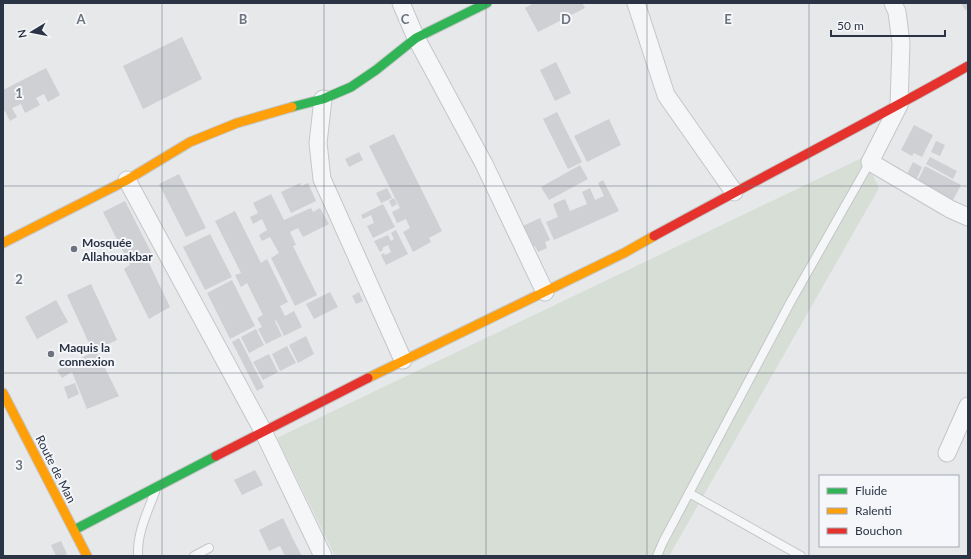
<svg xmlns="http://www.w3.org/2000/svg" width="971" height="559" viewBox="0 0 971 559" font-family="Lato,sans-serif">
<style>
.green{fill:#d6ded6}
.building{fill:#ced0d3}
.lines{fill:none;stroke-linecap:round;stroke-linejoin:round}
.lane-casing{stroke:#c4c6c8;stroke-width:10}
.street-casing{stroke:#c4c6c8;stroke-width:19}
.fast-casing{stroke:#c4c6c8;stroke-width:11}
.slow-casing{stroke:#c4c6c8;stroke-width:11}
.jam-casing{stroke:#c4c6c8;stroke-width:11}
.lane{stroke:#f5f6f7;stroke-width:8}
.street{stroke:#f5f6f7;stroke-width:17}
.fast{stroke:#30b455;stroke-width:9}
.slow{stroke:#ff9f0a;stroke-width:9}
.jam{stroke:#e5322d;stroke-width:9}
.grid{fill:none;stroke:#6c737f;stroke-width:1;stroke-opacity:0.55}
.poi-dot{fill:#6c737f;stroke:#f4f6f9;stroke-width:1.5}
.labels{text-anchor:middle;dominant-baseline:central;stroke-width:4;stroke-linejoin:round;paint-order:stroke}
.poi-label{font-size:12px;font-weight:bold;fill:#2b3445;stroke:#f4f6f9;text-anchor:start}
.street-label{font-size:12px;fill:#2b3445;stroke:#f4f6f9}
.grid-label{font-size:13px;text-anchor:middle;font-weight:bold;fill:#6c737f;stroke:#f4f6f9;stroke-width:4;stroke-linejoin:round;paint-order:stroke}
</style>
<rect width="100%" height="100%" fill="#e6e8ea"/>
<!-- green -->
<path class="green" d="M864 157 879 188 669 556H335L277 438Z"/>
<!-- building -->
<g class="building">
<path d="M534 3H582L585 8 538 32 525 8Z"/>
<path d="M961 3H968V9L965 10Z"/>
<path d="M182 37 202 79 143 109 123 66Z"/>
<path d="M556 62 571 93 555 101 540 70Z"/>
<path d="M46 68 60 95 48 102 44 94 36 98 40 105 25 113 21 104 12 108 17 117 10 121 5 111 3 112V90Z"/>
<path d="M557 112 582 162 568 169 543 119Z"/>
<path d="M609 119 621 145 587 162 574 136Z"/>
<path d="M914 125 933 135 922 157 914 153 912 156 901 150Z"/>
<path d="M394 134 442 231 429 238 431 242 413 252 403 232 410 228 406 219 397 223 392 212 400 208 369 146Z"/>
<path d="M936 141 945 145 940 156 931 152Z"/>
<path d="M359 152 363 160 349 167 345 159Z"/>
<path d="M930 157 957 171 953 179 926 164Z"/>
<path d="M913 162 922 167 915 183 905 178Z"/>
<path d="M580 165 588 179 549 200 541 187Z"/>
<path d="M925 166 961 185 952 202 916 184Z"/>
<path d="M179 174 206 228 186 237 159 184Z"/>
<path d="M603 180 619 211 554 240 546 222 558 217 553 204 565 199 570 211 587 204 582 192 590 188 595 200 604 196 598 183Z"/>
<path d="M300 183 301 186 308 183 316 201 291 213 281 192Z"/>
<path d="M387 188 392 198 381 203 376 193Z"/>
<path d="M271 194 284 220 311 208 313 212 320 208 329 224 303 237 298 228 290 232 296 245 293 246 317 295 295 306 271 258 279 253 270 237 262 241 259 235 267 230 262 219 253 224 250 217 258 213 253 203Z"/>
<path d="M394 198 397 204 392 207 389 201Z"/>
<path d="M125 201 152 254 146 257 170 307 149 319 124 269 130 265 103 212Z"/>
<path d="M383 204 395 227 373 238 367 226 374 223 371 215 363 219 361 215Z"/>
<path d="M235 211 261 263 267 259 288 302 280 306 285 316 294 311 302 327 284 336 276 320 275 321 282 336 266 344 258 329 262 327 257 318 263 315 247 283 241 287 235 275 241 273 215 221Z"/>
<path d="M540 218 550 240 545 242 547 248 538 252 535 246 533 247 523 226Z"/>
<path d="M396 230 408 254 386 265 381 255 384 253 385 255 391 252 388 245 382 248 383 250 380 252 374 241 388 235 391 241 394 239 391 233Z"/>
<path d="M210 234 232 277 205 290 183 247Z"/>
<path d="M232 280 255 326 230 339 207 293Z"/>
<path d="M91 284 117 340 95 350H96L119 396 87 409 72 372 62 378 57 370 93 352 67 295Z"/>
<path d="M330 292 338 307 314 319 306 304Z"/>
<path d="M359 292 363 301 356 304 352 296Z"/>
<path d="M56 300 68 322 37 339 25 317Z"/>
<path d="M256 329 264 345 249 353 241 337Z"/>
<path d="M306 336 314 354 298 363 289 345Z"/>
<path d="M239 338 264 387 257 391 232 342Z"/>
<path d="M287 346 296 363 280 371 272 354Z"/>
<path d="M269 354 278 372 263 380 253 362Z"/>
<path d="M75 383 79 394 68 399 64 387Z"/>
<path d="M255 470 263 485 242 495 234 480Z"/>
<path d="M283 518 293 539 302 556H285L280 546 269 551 259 530Z"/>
<path d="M61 541 67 554 63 556H56L51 545Z"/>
</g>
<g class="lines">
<!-- lane casing -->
<g class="lane-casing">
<g id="lane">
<path d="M689 493 801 556"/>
<path d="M138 556C137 533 147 513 155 492"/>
<path d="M194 556 209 548"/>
<path d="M657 556 663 542 790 303 870 162"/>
</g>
</g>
<!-- street casing -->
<g class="street-casing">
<g id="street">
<path d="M401 3 416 38 484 164 545 292"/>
<path d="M636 3 666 95 734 192"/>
<path d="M893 3 897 12 901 43 899 105 870 162 950 209 968 217"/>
<path d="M323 99 318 143 322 179 403 360"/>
<path d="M127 180 263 431 323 556"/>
<path d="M947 453 968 406"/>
</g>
</g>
<!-- fast casing -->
<g class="fast-casing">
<g id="fast">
<path d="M292 107 323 99 351 87 376 70 416 38 487 3"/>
<path d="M74 530 216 456"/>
</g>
</g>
<!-- slow casing -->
<g class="slow-casing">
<g id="slow">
<path d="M3 243 127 180 190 142 237 123 292 107"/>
<path d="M368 378 624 253 654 236"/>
<path d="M3 393 87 556"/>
</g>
</g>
<!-- jam casing -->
<g class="jam-casing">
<g id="jam">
<path d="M654 236C758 179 864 125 968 66"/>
<path d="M216 456 368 378"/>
</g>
</g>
<!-- lane -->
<use href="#lane" class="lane"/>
<!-- street -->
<use href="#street" class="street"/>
<!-- fast -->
<use href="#fast" class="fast"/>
<!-- slow -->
<use href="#slow" class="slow"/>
<!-- jam -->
<use href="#jam" class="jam"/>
</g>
<!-- grid -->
<path class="grid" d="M162 3V556M324 3V556M486 3V556M647 3V556M809 3V556M3 186H968M3 373H968"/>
<!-- markers -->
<g class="poi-dot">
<circle cx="74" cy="249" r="4"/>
<circle cx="51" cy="354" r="4"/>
</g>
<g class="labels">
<!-- poi labels -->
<g class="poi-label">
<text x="82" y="242">Mosquée<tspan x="82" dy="14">Allahouakbar</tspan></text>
<text x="59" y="347">Maquis la<tspan x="59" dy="14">connexion</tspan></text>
</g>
<!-- street labels -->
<g class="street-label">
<text transform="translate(56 469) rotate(63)">Route de Man</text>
</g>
</g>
<g class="grid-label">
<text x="81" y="24">A</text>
<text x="243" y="24">B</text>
<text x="405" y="24">C</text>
<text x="566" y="24">D</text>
<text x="728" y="24">E</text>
<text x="19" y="98">1</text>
<text x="19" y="284">2</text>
<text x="19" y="470">3</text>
</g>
<!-- border -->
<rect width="971" height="559" fill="none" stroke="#2b3445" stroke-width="8"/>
<!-- legend -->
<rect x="819" y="475" width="140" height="72" fill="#f4f6f9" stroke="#a4a8b1"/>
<rect x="827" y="488" width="20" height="6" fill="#30b455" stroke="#a4a8b1"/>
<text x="855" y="495" font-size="12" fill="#2b3445">Fluide</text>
<rect x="827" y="508" width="20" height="6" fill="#ff9f0a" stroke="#a4a8b1"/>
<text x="855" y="515" font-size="12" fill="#2b3445">Ralenti</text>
<rect x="827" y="528" width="20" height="6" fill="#e5322d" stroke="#a4a8b1"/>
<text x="855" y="535" font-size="12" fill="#2b3445">Bouchon</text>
<!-- north arrow -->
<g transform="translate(32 32) rotate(260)" stroke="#f4f6f9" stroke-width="3" paint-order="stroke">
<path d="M0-3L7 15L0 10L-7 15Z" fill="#2b3445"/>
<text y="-6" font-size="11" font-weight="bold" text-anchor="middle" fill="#2b3445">N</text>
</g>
<!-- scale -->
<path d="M831 30v6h114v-6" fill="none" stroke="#2b3445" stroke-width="2"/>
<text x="837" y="30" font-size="12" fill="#2b3445" stroke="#f4f6f9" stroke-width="3" paint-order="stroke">50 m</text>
</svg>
